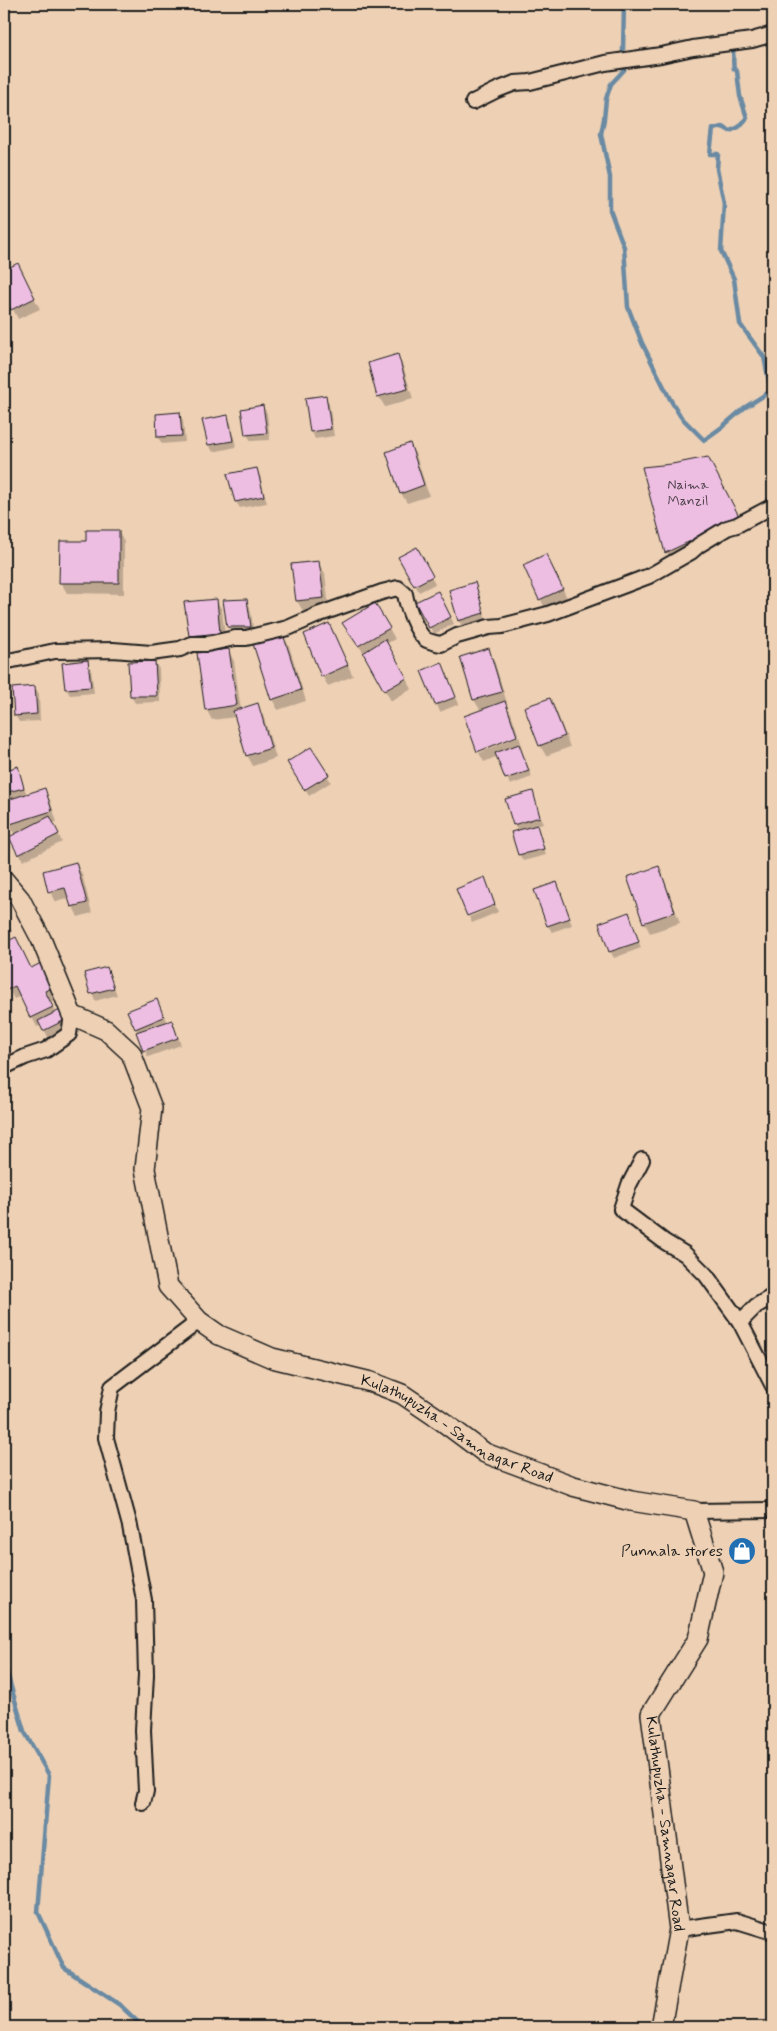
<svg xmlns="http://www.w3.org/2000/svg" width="777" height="2031" viewBox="0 0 777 2031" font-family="Mynerve,sans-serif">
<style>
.shadow{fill:#0003}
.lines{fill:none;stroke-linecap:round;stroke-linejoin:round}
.stream{stroke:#6a8aa3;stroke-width:4.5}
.building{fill:#edbee2;stroke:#1c1c1c}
.street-casing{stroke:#1c1c1c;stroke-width:18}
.secondary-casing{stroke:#1c1c1c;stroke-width:22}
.street{stroke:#eed1b5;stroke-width:14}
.secondary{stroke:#eed1b5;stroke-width:19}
.labels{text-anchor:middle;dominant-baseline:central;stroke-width:5;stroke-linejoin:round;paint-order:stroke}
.number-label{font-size:14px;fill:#50444e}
.street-label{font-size:16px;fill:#1c1c1c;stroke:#eed1b5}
.poi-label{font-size:16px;fill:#1c1c1c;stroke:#eed1b5;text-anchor:end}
</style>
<rect width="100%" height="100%" fill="#eed1b5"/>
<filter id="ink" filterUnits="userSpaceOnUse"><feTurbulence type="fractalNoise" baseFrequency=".02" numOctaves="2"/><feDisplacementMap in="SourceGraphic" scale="10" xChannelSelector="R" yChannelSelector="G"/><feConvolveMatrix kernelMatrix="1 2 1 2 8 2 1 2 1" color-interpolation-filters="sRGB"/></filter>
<g filter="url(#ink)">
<!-- shadow -->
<g class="shadow">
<path d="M17 265 40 309 18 319 4 292V271Z"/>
<path d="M397 356 403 366 413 399 385 407 379 397 369 363Z"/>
<path d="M325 396 329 403 334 436 315 439 312 432 307 399Z"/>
<path d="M263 407 267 413 270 440 251 441 247 434Z"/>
<path d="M179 413 183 420 185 442 162 444 158 437Z"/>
<path d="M227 417 231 423 236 447 213 452 209 445 204 421Z"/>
<path d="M410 445 416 455 429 496 407 503 401 493Z"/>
<path d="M672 466 743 525 670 559 667 552 643 468Z"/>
<path d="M256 469 260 476 267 503 240 508 236 502Z"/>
<path d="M118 531 124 542V594L67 593 61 583 87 543Z"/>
<path d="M416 548 435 584 419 592 400 557Z"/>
<path d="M318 563 325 573 329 608 303 611 297 601 293 565Z"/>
<path d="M524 566H552L568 600 546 610Z"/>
<path d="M474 583 478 590 486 620 463 627 459 621 451 591Z"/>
<path d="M442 599 454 624 434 634 430 627Z"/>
<path d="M216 600 222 610 226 643 196 646 190 636Z"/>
<path d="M246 600 250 607 254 633 232 634 228 627Z"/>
<path d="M329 624 353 676 328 686 322 676Z"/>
<path d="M4 625 5 628 6 658H4Z"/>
<path d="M389 628 395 639 386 644 412 689 391 701 366 656 350 634Z"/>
<path d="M283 636 289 646 306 701 278 710 272 699Z"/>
<path d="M488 649 494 660 507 703H505L511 713 518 734 478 750 481 711 474 700 461 657Z"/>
<path d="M228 650 234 661 241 710 257 705 263 715 276 758 253 766 247 755 236 717 212 720 206 709Z"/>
<path d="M87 662 91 669 94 693 70 695 66 689Z"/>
<path d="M130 663H155L159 669 160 702 135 703 131 696Z"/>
<path d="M442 664 459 704 440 712 423 671Z"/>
<path d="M35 687 39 694 40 721 19 722 15 715Z"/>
<path d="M550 699 556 710 570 747 546 756 540 745Z"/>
<path d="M519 736 522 746 520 747 532 777 510 785 498 756 484 762 479 753Z"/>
<path d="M311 749 331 782 309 796 288 762Z"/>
<path d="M17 768 27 795 44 790 50 800 57 822 53 823 62 842 23 861 11 837 15 835 9 825 4 810V772Z"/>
<path d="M532 793 543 824 536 826 540 833 546 855 523 861 519 854 518 832 514 824Z"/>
<path d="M76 863 82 874 92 913 78 917 69 898 56 902 50 892Z"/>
<path d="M658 868 664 878 680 923 650 933 644 922Z"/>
<path d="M556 884 572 925 552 932 548 926Z"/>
<path d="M496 906 498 912 472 923 469 917Z"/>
<path d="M628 914 641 948 614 958 610 951Z"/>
<path d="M4 917 12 931 4 937Z"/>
<path d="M16 939 31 969 42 964 59 997 50 1002 56 1013 61 1011 70 1026 48 1037 42 1025 37 1027 21 996 14 999 4 980V945Z"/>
<path d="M107 968 117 995 95 1001 86 974Z"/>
<path d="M160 1007 167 1023 171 1021 175 1028 181 1045 148 1057 129 1012Z"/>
</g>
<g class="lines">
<!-- stream -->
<g class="stream">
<path d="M732 45C735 55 732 60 734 69L737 71 740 96 747 118 739 127 730 131 723 127 713 129 710 154H718L717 169 724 203 721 251 734 279 740 324 764 357 771 391"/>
<path d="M623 51 624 4"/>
<path d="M624 70 611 84 606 99 604 119 601 134 610 177V210L624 247 628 307 642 343 670 399 681 417 704 440 722 427 744 408 771 391 773 396"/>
<path d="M4 1655 6 1670 24 1731 49 1775 38 1912 64 1968 120 2005 143 2027"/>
</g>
</g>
<!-- building -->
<g class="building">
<path d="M18 263 35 298 11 310 4 294V270Z"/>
<path d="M398 354 408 389 377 397 368 363Z"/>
<path d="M326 395 331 429 310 432 305 398Z"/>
<path d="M263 405 267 433 245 435 241 409Z"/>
<path d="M180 412 182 436 157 437 156 414Z"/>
<path d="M228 415 233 441 208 445 202 420Z"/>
<path d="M410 443 424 485 400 494 386 452Z"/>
<path d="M708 457 740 518 665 553 642 467 672 464Z"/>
<path d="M257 468 264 496 235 502 227 474Z"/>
<path d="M86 530H119V583H59L60 541H86Z"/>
<path d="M417 547 433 576 414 586 398 557Z"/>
<path d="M546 554 563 589 539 600 523 565Z"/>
<path d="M319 561 324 598 296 601 291 564Z"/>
<path d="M475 582 484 613 458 621 449 590Z"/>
<path d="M438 591 451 617 429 628 415 602Z"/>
<path d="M217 599 220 633 189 636 184 602Z"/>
<path d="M247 599 251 627H227L223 600Z"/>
<path d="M375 603 390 628 358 646 342 623Z"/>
<path d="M329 623 348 665 321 677 304 634Z"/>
<path d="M283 634 301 690 271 700 253 644Z"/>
<path d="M385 639 407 678 384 691 363 653Z"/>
<path d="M489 648 502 692 473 700 460 657Z"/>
<path d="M229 649 237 705 205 710 197 653Z"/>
<path d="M88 660 91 687 65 689 62 663Z"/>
<path d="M155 661 157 696H130L128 662Z"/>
<path d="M442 662 456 697 435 705 421 671Z"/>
<path d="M35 686 37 714 14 716 12 688Z"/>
<path d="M550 698 565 736 539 746 524 707Z"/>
<path d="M505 701 517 736 477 752 464 716Z"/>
<path d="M258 703 271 748 246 756 233 711Z"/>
<path d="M519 744 529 771 505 779 495 753Z"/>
<path d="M311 747 329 775 304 790 287 762Z"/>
<path d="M18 766 24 788 4 793V771Z"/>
<path d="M45 788 52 811 7 825 4 814V801Z"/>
<path d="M533 791 540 817 513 825 505 799Z"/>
<path d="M50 816 59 834 18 855 9 837Z"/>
<path d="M537 825 544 849 518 855 511 832Z"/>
<path d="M76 862 87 903 71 907 65 888 48 892 43 871Z"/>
<path d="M659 866 675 912 643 923 627 877Z"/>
<path d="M485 877 495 905 467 916 456 889Z"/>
<path d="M557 882 570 918 547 926 534 890Z"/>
<path d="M629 912 639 942 609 952 599 923Z"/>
<path d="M4 915 10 924 4 928Z"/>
<path d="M16 937 31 968 43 962 55 987 45 991 53 1007 30 1018 15 986 7 990 4 983V943Z"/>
<path d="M107 967 114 988 90 994 84 973Z"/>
<path d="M157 999 164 1017 135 1029 127 1011Z"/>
<path d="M62 1009 67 1019 43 1031 38 1021Z"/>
<path d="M172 1020 178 1038 143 1051 136 1032Z"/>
</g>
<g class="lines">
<!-- street casing -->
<g class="street-casing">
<g id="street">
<path d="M473 102 497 90 515 83 530 82 605 63 661 55 693 48 752 40 773 34"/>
<path d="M4 662 55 651 113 650 151 653 180 649 192 644H207L235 638H246L288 628 320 614 382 592 398 588 405 594C407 606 416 632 425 639 429 642 436 643 441 644L457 636 489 627 502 626 548 614 649 576 691 552 699 545 727 528 737 525 773 506"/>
<path d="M4 1067 25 1057 46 1050 69 1034 72 1015"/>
<path d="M642 1160 629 1185 621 1209 665 1242 685 1254 706 1275 740 1322 773 1386"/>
<path d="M740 1322 756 1306 773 1296"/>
<path d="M694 1511 773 1510"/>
<path d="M143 1803 146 1791 143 1730 146 1675 144 1600 130 1526 106 1438 107 1412 112 1387 199 1321"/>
<path d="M679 1929 737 1921 773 1932"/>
</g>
</g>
<!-- secondary casing -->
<g class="secondary-casing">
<g id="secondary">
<path id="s1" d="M4 880 20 899 41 939 72 1015 106 1030 131 1053 152 1108 145 1169 168 1286 199 1321 219 1335 272 1358 371 1382 402 1394 442 1421 485 1453 573 1486 631 1501 694 1511 713 1572 698 1639 651 1714 679 1929 661 2027"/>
</g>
</g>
<!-- street -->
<use href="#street" class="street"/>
<!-- secondary -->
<use href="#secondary" class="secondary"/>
</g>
</g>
<!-- icons -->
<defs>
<g id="shop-disc" transform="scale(1.4375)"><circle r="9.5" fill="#1f6fb2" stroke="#eed1b5"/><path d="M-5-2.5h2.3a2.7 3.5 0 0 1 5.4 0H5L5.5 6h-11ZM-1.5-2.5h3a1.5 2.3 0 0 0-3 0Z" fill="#fff"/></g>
</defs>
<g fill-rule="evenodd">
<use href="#shop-disc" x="742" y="1551"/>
</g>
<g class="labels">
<!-- number labels -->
<g class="number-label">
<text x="688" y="485">Naima<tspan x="688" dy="16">Manzil</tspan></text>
</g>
<!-- street labels -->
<g class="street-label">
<text stroke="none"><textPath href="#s1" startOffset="792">Kulathupuzha - Samnagar Road</textPath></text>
<text stroke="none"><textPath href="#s1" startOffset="1378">Kulathupuzha - Samnagar Road</textPath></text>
</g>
<!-- poi labels -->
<g class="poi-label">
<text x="723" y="1551">Punnala stores</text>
</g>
</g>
<!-- margin -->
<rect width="777" height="2031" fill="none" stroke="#eed1b5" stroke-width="20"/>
<rect x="10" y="10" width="757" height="2011" fill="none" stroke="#1c1c1c" stroke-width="2" filter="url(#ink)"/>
</svg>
